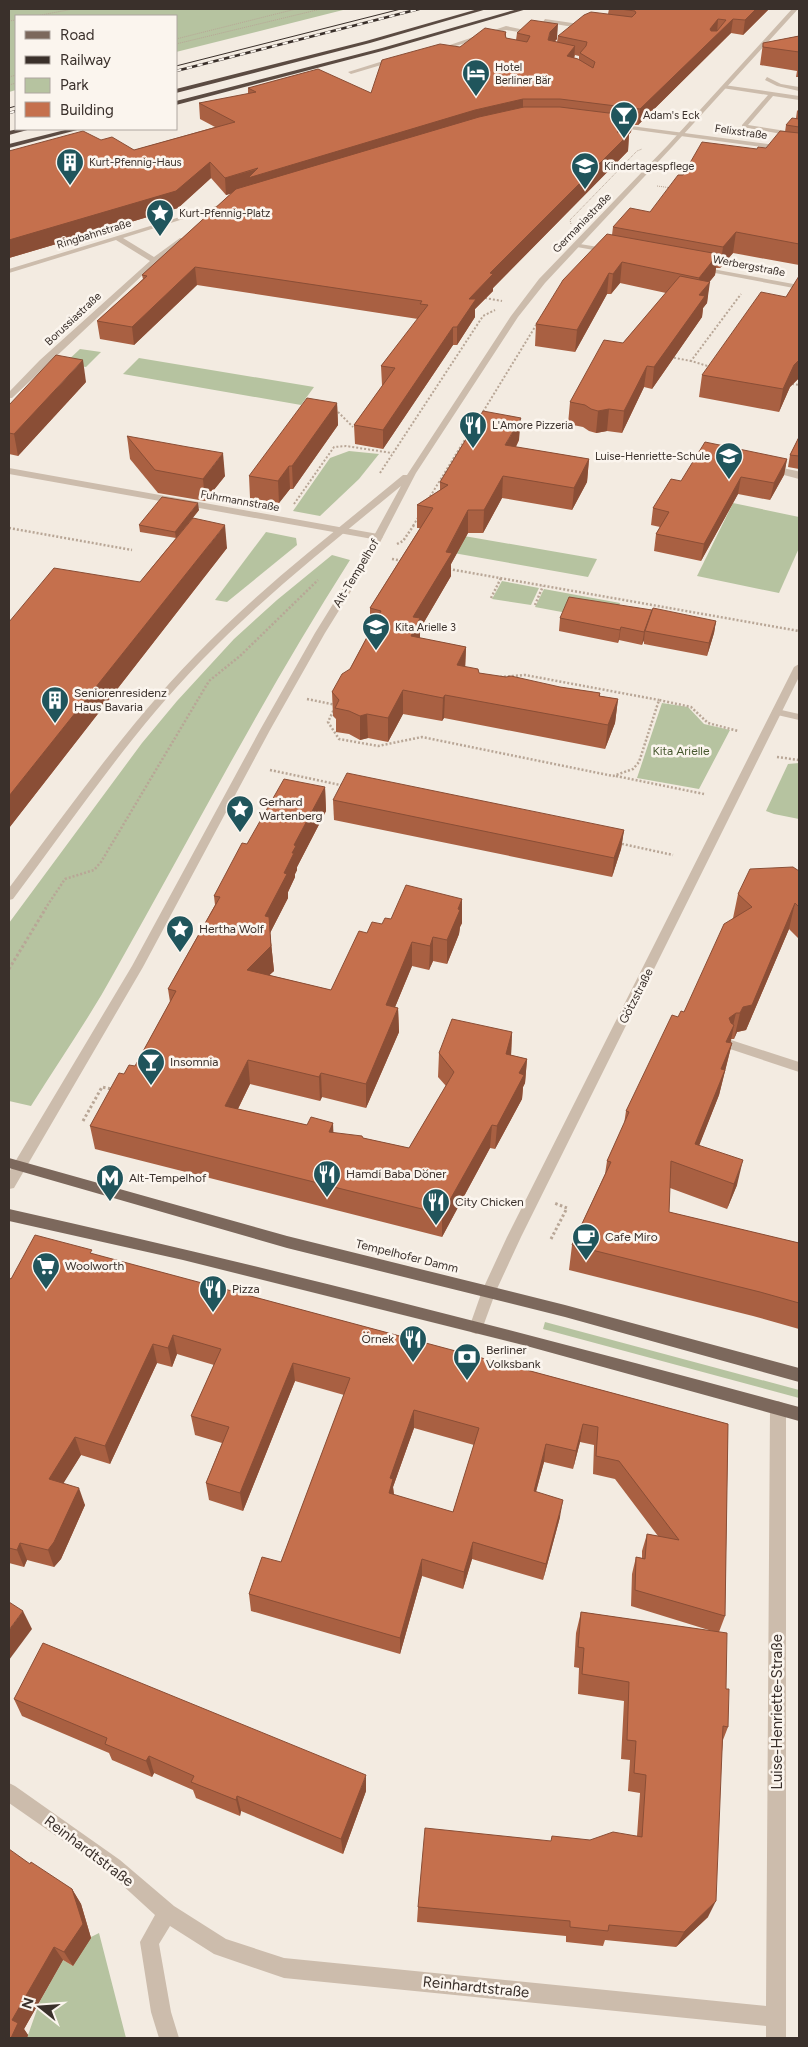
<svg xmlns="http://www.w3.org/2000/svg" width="808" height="2047" viewBox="0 0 808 2047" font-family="Figtree,sans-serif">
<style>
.green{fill:#b6c3a0}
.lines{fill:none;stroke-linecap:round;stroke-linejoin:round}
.path-far3{stroke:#b8a696;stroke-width:1;stroke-dasharray:1 1;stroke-linecap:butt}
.path-far2{stroke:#b8a696;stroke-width:2;stroke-dasharray:2 2;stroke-linecap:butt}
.path-far1{stroke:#b8a696;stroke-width:2.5;stroke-dasharray:2 2;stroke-linecap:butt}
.path{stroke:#b8a696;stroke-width:3;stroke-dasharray:2.5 2.5;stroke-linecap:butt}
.service{fill:#ccbcac;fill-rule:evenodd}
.minor{fill:#ccbcac;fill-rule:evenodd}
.tertiary{fill:#ccbcac;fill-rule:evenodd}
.primary{fill:#7c685c;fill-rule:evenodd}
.motorway{fill:#5b4b42;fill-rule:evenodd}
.tram{stroke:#3a302b;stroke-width:1}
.rail-casing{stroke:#3a302b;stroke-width:2.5}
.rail{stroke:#fbf5ee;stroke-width:2;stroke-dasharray:5.5;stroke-linecap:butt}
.wall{fill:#a96042;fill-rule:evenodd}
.shaded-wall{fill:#8a4e36}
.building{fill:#c5704d;stroke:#8a4e36;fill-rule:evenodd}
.labels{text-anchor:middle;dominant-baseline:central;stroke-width:5;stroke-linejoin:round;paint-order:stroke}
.far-poi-label{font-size:11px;fill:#3a302b;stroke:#fbf5ee;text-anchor:start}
.far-street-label{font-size:11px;fill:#3a302b;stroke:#fbf5ee}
.street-label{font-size:12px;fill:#3a302b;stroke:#fbf5ee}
.poi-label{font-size:12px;fill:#3a302b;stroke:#fbf5ee;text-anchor:start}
.park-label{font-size:12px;fill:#47582f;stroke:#fbf5ee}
.near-street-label{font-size:15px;fill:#3a302b;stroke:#fbf5ee}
</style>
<rect width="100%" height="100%" fill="#f3ebe1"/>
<!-- green -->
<g class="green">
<path d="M9 9H347L176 52V16H16V90L9 92Z"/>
<path d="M80 349 101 352 86 367 64 364Z"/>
<path d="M139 358 314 387 301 405 123 374Z"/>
<path d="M349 451 379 454 359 479 320 516 293 511 330 458Z"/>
<path d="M733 503 799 517V548L779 593 697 576Z"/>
<path d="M424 529 597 559 588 577 414 546Z"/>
<path d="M266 532 296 538 297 545 227 602 215 600Z"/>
<path d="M332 555 350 560C265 693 193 833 115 971 90 1017 59 1061 31 1106L9 1101V923L142 743 177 701 234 639 277 600Z"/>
<path d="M502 581 539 588 531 605 492 599Z"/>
<path d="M544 589 620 603 615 616 567 613 535 607Z"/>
<path d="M662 703 688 707 704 724 730 730 699 789 637 778Z"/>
<path d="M799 763V819L774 814 766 811 788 764Z"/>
<path d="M545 1322 799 1390V1398L543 1329Z"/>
<path d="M99 1933 126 2038H27L40 2001 63 1960 73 1966 87 1939Z"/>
</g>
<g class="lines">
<!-- path-far3 -->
<g class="path-far3">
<path d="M36 16 73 9"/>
<path d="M9 21 16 20"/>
<path d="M176 39 296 9"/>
<path d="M176 44 321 9"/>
<path d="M9 77 16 75"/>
<path d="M9 85 16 83"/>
<path d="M657 186 672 188"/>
<path d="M571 224 570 220 637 151 642 149"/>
</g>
<!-- path-far2 -->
<g class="path-far2">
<path d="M485 298 502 301"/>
<path d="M670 357 691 361"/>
<path d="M711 367 691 361 741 294"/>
<path d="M792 384 799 385"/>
<path d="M338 412 353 427"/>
<path d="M481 415 538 322"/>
<path d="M380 473 483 316 495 310"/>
<path d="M428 500 472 428"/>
<path d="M294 504 334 447 346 446 392 453"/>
<path d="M413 526 419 516"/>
</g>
<!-- path-far1 -->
<g class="path-far1">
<path d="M9 528 132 550"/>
<path d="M397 544 403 541 414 525"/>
<path d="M392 559 404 561"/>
<path d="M449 569 799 631"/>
<path d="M491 598 501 578"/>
<path d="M535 605 543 586"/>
<path d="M500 677 525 675 659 700"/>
<path d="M307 699 336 705 328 722 339 739 378 746 422 737 613 776 633 769 639 762 659 700 691 707 708 723 738 731"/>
<path d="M777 757 799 760"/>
<path d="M270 770 345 786"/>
<path d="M616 776 704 794"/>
<path d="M618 843 673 855"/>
<path d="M45 909 65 879 94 870 101 862 209 681 240 656 318 580"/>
</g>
<!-- path -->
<g class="path">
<path d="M9 969 46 908"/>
<path d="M83 1121 102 1087 112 1089"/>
<path d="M551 1239 567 1208 554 1203"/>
</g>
<!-- service -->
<g class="service">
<path d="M545 19 579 24 588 21 591 23 579 28 543 22Z"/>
<path d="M506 26 539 33 536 35 506 30 440 51 435 50Z"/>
<path d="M396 57 398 60 351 74 348 72Z"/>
<path d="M767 77 781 84 799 87V91L777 86 765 80Z"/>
<path d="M724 85 799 96V100L773 96 748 125 799 133V137L742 127V125L768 95 722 88Z"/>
<path d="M768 465 797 471 799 472V479L765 470V466Z"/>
<path d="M777 709 799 714V720L773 714 772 712 773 710Z"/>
<path d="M731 1040 799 1062V1072L727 1048 725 1045 727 1042Z"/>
</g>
<!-- minor -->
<g class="minor">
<path d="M616 124 799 148V152L614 127 613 126Z"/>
<path d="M229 202 234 203 123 238 154 257 180 238 186 239 149 269 12 398H9V392L40 360 150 261 116 240 9 273V269Z"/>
<path d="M574 243 610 249 614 251 610 253 577 247H574Z"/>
<path d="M696 266 799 285V289L699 270H696Z"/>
<path d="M9 468 378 534 383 537 378 540 9 474Z"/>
<path d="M799 664V677L521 1237 496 1291 481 1332 476 1334 471 1332 469 1328 482 1291 507 1237 794 667Z"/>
<path d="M778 1401 783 1403 786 1408V2038H766V2026L284 1978 214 1954 170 1926 159 1944 171 2012 179 2038H159L151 2012 140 1942 155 1915 108 1872 9 1803V1783L15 1786 120 1860 174 1906 226 1939 284 1958 766 2006 770 1408 773 1403Z"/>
</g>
<!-- tertiary -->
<path class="tertiary" d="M792 9H798L672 147 545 283 518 317 416 473 374 554 325 633 270 730 143 967 14 1188 9 1189V1172L132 966 260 730 315 633 364 554 401 486C333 542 263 597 201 661 131 733 74 818 13 899L9 900V888C68 810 125 728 194 657 258 590 332 534 403 475H407L511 316 539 279 668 145Z"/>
<!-- primary -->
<g class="primary">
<path d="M9 1158 287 1236 565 1305 799 1368V1382L565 1317 287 1248 9 1168Z"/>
<path d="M9 1209C274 1268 537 1336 799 1407V1421L523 1345 183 1260 9 1221Z"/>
</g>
<!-- motorway -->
<g class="motorway">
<path d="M478 9H487L370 43 176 93V89L366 41Z"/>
<path d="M518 9H527L386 50 176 105V101L382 48Z"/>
<path d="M18 129H31L9 135V131Z"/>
<path d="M69 129H81L9 148V144Z"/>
</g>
<!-- tram -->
<g class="tram">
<path d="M176 66 401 9"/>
<path d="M9 108 16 106"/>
</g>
<!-- rail casing -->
<g class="rail-casing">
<g id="rail">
<path d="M176 71 419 9"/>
<path d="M9 113 16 111"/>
</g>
</g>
<!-- rail -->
<use href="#rail" class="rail"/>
</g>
<!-- wall -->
<g class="wall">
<path d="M609 9H769L743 35 731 33 638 125H632L631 132 629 134 628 151 493 288V291L475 309V317L457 345H453L383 449 355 444 354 425 383 385H382L381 366 418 319 197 285 134 345 100 339 97 321 143 279 142 275 232 193 226 195 211 178 178 208 9 258V151L101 140 134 150 215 127 200 119 199 103 248 94V88L371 93 460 47 506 32V38L516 40 517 33 557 39 555 41 557 42 558 36 608 14ZM575 55 579 56V60L574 58Z"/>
<path d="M799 36V77H796L797 71 760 65 763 43Z"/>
<path d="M799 109V265L733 253 720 268H716L715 275 709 282 707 303 703 308 702 317 652 389 644 387 622 433 607 431 596 433 589 431 583 427 568 424 570 402 623 343 666 293 620 283 611 294H607L575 352 535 346 536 324 612 235 613 227 650 212 683 175 757 149 766 148 785 132 786 125 796 118 797 111Z"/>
<path d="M799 276V378L790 387 779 412 699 397 702 375 786 297Z"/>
<path d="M86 382 18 456 9 454V405Z"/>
<path d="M337 403 338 425 293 489H290L279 503 250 498 249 476Z"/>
<path d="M127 436 225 476 205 501 158 493 130 459Z"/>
<path d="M799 437V469L788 467 790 455Z"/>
<path d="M519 440 516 447 589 459 587 482 572 510 502 498 483 533H468L451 564V576L420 629V638L466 647 465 667 479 673 560 687 600 693V696L618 699 615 723 605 749 444 718 442 721 403 714 388 742 368 738 360 740 349 734 336 732V719L333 716 332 692 350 669 370 631V608L420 528H417V505L440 490V482Z"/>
<path d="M787 459 784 475 770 500 738 494 701 561 654 551 656 534 660 527 651 525 653 508 681 481Z"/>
<path d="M199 510 178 537 227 548 9 828V622L140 582 176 538 140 532 139 525Z"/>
<path d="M651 614 716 621 714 633 707 656 644 644V640L642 645 619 640 618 643 559 631 560 618Z"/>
<path d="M325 787 326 811 297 867V870L295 874V877L288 892V898L270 933 274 971 269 975 331 990 367 933 391 919 462 899V923L460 927 459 934 447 964 433 961 429 970 412 966 395 1007 398 1008 399 1032 366 1108 322 1097 320 1101 250 1084 238 1109 307 1125 333 1123V1133L363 1138 409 1148 446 1086 438 1077 439 1053 512 1032 511 1055 527 1059 525 1083 523 1087 522 1099 495 1149 490 1148 442 1237 95 1149 90 1126 124 1074 135 1066 170 1002 168 989 215 905 214 896 247 844Z"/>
<path d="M333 800 624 830 621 849 612 877 334 820Z"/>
<path d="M799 871V939L789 929 746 1030 737 1032 734 1039H731L730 1043H732L719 1095 699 1145 737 1185 727 1209 670 1188 669 1212 799 1243V1329L753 1316 569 1270 572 1245 605 1174 607 1161 624 1124 626 1111 678 1017 684 1012 733 918 738 894Z"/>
<path d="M93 1254 728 1424 725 1616 719 1632 726 1689 728 1727 723 1740 708 1917 676 1947 605 1940 603 1946 566 1942V1936L417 1922 418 1907 551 1841 590 1840 637 1836 640 1793 628 1791 630 1760 621 1759 624 1701 578 1694 579 1668 574 1667 576 1633 581 1612 712 1631 631 1606 632 1574 636 1557 642 1558V1551L647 1534 658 1536 615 1479 593 1474 594 1445 580 1442 573 1469 544 1462 536 1492 560 1517 543 1580 472 1559 463 1589 422 1576 400 1654 251 1611 249 1594 281 1562 344 1395 295 1381 243 1511 209 1500 206 1483 222 1443 195 1435 191 1416 214 1365 177 1354 172 1367 157 1363 110 1464 81 1455 63 1483 85 1505 61 1559 54 1567 27 1560 24 1567 9 1563V1278L11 1279ZM414 1428 474 1445 453 1512 394 1495 393 1487Z"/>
<path d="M14 1699 366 1791 343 1854 241 1811 240 1816 196 1798 193 1790 154 1773 152 1777 112 1760 109 1753 22 1716Z"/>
<path d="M30 1864 72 1889 81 1904 91 1938 73 1966 63 1960 24 2029 28 2035 27 2038H9Z"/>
</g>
<!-- shaded-wall -->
<g class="shaded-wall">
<path d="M756 9H769L743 35 745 20Z"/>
<path d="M718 19 717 34 733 19 731 33 638 125 640 109Z"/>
<path d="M558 24 557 39 549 47 548 40 550 32Z"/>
<path d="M575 46 574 61 567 56Z"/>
<path d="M523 99V115L226 195 225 178 475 110Z"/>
<path d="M633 116 631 132 624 140 629 134 628 151 493 288V291L475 309V317L457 345V327L469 299 490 273 617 132Z"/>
<path d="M210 162 211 178 178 208 9 258V240Z"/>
<path d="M736 232 733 253 720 268 723 247Z"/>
<path d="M718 254 715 275 696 299 699 278Z"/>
<path d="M622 262 620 283 611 294 613 274Z"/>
<path d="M195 267 197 285 134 345 132 327Z"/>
<path d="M609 273 607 294 575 352 577 330Z"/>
<path d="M710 282 707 303 703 308 702 317 652 389 654 367 699 295Z"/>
<path d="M453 327V345L383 449V430Z"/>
<path d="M83 360 86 382 18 456 14 434Z"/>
<path d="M799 360V378L790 387 779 412 783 389 794 365Z"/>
<path d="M647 366 644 387 622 433 624 411Z"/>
<path d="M337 403 338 425 293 489 292 466Z"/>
<path d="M609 409 607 431 596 433 598 411Z"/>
<path d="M521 418 519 440 504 468 505 445Z"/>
<path d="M223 453 225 476 205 501 203 479Z"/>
<path d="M589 459 587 482 572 510 574 488Z"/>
<path d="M787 459 784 475 770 500 774 483Z"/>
<path d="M289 466 290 489 279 503 278 481Z"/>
<path d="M503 476 502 498 483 533 484 510Z"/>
<path d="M741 477 738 494 701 561 704 544Z"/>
<path d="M198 503 199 510 176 538 175 532Z"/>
<path d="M468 510V533L451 564V576L420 629V641L411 636 413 617Z"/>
<path d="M225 525 227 548 9 828V796Z"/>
<path d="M652 610 650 623 645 631 644 640 642 645 644 632Z"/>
<path d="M716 621 714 633 707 656 709 643Z"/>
<path d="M621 627 619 640 618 643 620 630Z"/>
<path d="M466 647 465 671 457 665Z"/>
<path d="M403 690V714L388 742V718Z"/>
<path d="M445 695 444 718 442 721 443 698Z"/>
<path d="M618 699 615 723 605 749 608 725Z"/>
<path d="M367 714 368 738 360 740V716Z"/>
<path d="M325 787 326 811 297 867V870L295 874V877L288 892V898L270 933 274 971 249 994 247 970 265 916 284 873 292 853 294 845Z"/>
<path d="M624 830 621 849 612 877 614 858Z"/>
<path d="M462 899V923L460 927 459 934 447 964V940Z"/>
<path d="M795 903 789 929 746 1030 737 1032 734 1039 740 1013Z"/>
<path d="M433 937V961L429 970 430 946Z"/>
<path d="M412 942V966L386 1029V1005Z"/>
<path d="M398 1008 399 1032 366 1108V1084Z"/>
<path d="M736 1013 732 1030 734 1025 729 1051 721 1067 729 1018Z"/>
<path d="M512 1032 511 1056 506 1054Z"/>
<path d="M732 1043 719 1095 690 1169 695 1144 721 1069Z"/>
<path d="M527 1059 525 1083 523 1087 522 1099 495 1149 497 1126 519 1073Z"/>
<path d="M248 1060 250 1084 228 1129 225 1106Z"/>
<path d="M321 1073 322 1097 320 1101 319 1077Z"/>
<path d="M333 1123 334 1146 329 1132Z"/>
<path d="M492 1125 490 1148 442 1237V1214Z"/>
<path d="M743 1160 737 1185 727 1209 734 1184Z"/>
<path d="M173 1335 177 1354 172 1367 168 1348Z"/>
<path d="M153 1344 157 1363 110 1464 105 1446Z"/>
<path d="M293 1363 295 1381 243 1511 240 1493Z"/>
<path d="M414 1410V1428L393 1487 394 1496 389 1493 390 1478Z"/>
<path d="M583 1424 580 1442 573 1469 576 1451Z"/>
<path d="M75 1437 81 1455 55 1497 49 1479Z"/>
<path d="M546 1444 544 1462 531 1509 534 1491Z"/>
<path d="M79 1488 85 1505 61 1559 54 1567 48 1550Z"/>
<path d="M563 1500 560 1517 543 1580 546 1564Z"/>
<path d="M473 1542 472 1559 463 1589 464 1572Z"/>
<path d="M20 1543 27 1560 24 1567 17 1550Z"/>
<path d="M422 1559V1576L400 1654V1638Z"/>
<path d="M23 1611 32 1629 9 1660V1630Z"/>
<path d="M149 1756 154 1773 152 1777 146 1761Z"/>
<path d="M366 1775V1791L343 1854 341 1839Z"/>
<path d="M237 1796 241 1811 240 1816 236 1800Z"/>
<path d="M72 1889 81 1904 91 1938 73 1966 64 1952Z"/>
<path d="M716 1901 708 1917 676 1947 684 1932Z"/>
<path d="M54 1947 63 1960 24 2029 28 2035 27 2038H11L12 2020Z"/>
</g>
<!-- building -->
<g class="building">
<path d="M620 9H756L745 20 733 19 640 109 560 99H523L475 110 248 178 258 168 225 178 210 162 176 191 9 240V151L83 131 101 140 112 137 134 150 235 122 199 103 256 92 248 88 318 69 371 93 382 60 440 44 460 47 485 28 506 32 505 34 506 38 527 42 530 36 517 33 531 20 558 24 550 32 548 40 575 46 567 56 578 59 593 68 595 62 580 53 586 46 587 42 558 36 584 15 591 12 632 17 636 13 635 11ZM718 19 726 20 717 31H711L710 29Z"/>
<path d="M799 36V52L763 47V43Z"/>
<path d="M524 107H560L633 116 617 132 629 134 490 273 493 274 469 299H476L457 327H453L383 430 354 425 395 368 381 366 428 305 420 304 422 301 195 267 132 327 97 321 147 276 142 275 236 189 479 117Z"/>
<path d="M792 118 799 119V127L786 125Z"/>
<path d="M780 131 799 133V244L736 232 723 247 613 227 630 208 650 212 678 175H683L702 142 757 149 758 147 766 148Z"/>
<path d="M607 234 718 254 699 278 622 262 613 274 609 273 577 330 536 324 563 280Z"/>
<path d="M680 276 710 282 699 295 705 296 654 367 647 366 624 411 609 409 598 411 591 409 585 405 570 402 604 340 623 343Z"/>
<path d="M799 276V360L794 365 783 389 702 375 761 292 786 297Z"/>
<path d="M56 355 83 360 14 434 9 433V405Z"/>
<path d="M307 398 337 403 292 466H289L278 481 249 476Z"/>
<path d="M483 411 521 418 505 445 589 459 574 488 503 476 484 510H468L446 552 452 553 413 617 420 618 411 636 466 647 457 665 478 669 479 673 506 677 511 676 560 687 600 693 599 696 618 699 608 725 445 695 443 698 403 690 388 718 367 714 360 716 349 711 335 708 339 700 332 692 342 674 350 669 381 611 370 608 433 508 417 505 448 485 440 482Z"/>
<path d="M127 436 188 447 223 453 203 479 155 470Z"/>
<path d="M799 437V456L790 455Z"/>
<path d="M705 442 787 459 774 483 741 477 704 544 656 534 669 512 653 508 671 479 681 481Z"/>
<path d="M162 497 198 503 175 532 139 525Z"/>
<path d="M193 518 225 525 9 796V622L54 568 140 582Z"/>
<path d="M569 597 652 610 644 632 621 627 620 630 560 618Z"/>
<path d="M653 608 716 621 709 643 645 631Z"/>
<path d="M347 773 624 830 614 858 333 800Z"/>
<path d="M284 779 325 787 294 845 296 846 292 853H294L284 873 287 874 265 916 269 917 271 946 247 970 331 990 359 931 367 933 372 922 382 924 385 918 391 919 406 885 462 899 458 909 460 910 447 940 433 937 430 946 412 942 386 1005 398 1008 366 1084 321 1073 319 1077 248 1060 225 1106 307 1125 311 1117 333 1123 329 1132 362 1136 363 1138 409 1148 454 1072 439 1053 452 1019 512 1032 506 1054 527 1059 519 1073 524 1075 497 1126 492 1125 442 1214 90 1126 119 1073 124 1074 129 1065 135 1066 176 991 168 989 220 897 214 896 242 843 247 844Z"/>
<path d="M793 867 799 871V907L795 903 752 1005 743 1007 740 1013H736L729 1018 731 1023 734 1025 726 1042 732 1043 721 1069 725 1070 695 1144 743 1160 734 1184 671 1161 669 1212 799 1243V1303L760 1292 572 1245 611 1162 607 1161 629 1112 626 1111 672 1015 678 1017 681 1011 684 1012 724 924 752 907 738 894 750 869Z"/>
<path d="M35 1235 92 1250 90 1253 728 1424 725 1616 635 1590 636 1557 645 1559 647 1534 679 1540 619 1461 596 1456 598 1427 583 1424 576 1451 546 1444 534 1491 563 1500 546 1564 473 1542 464 1572 422 1559 400 1638 249 1594 262 1557 281 1562 350 1378 293 1363 240 1493 206 1483 229 1427 191 1416 221 1349 173 1335 168 1348 153 1344 105 1446 75 1437 49 1479 79 1488 54 1542 48 1550 20 1543 17 1550 9 1548V1278L11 1279ZM414 1410 479 1428 453 1512 389 1493 393 1479 390 1478Z"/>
<path d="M9 1602 23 1611 9 1630Z"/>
<path d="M581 1612 727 1633 726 1689H729L728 1727 723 1726 716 1901 684 1932 609 1925 608 1931 570 1927V1921L418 1907 425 1828 551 1841 552 1836 590 1840 613 1832 642 1837 646 1775 634 1773 636 1741 627 1740 629 1682 582 1674 584 1648 578 1647Z"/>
<path d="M43 1643 366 1775 341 1839 237 1796 236 1800 191 1782 194 1776 149 1756 146 1761 105 1744 107 1738 14 1699Z"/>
<path d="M9 1849 30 1864 31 1862 72 1889 83 1924 64 1952 54 1947 12 2020 18 2023 11 2038H9Z"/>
</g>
<!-- icons -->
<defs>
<g id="hotel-pin" transform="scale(1.4375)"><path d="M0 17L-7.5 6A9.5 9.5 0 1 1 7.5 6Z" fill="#20555c" stroke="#fbf5ee"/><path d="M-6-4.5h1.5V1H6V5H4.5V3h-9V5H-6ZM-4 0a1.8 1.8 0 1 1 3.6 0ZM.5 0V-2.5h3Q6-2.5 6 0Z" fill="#fff"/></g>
<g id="bar-pin" transform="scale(1.4375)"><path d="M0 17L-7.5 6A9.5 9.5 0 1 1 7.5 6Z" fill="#20555c" stroke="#fbf5ee"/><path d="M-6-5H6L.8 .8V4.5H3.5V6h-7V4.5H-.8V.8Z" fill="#fff"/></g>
<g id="building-pin" transform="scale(1.4375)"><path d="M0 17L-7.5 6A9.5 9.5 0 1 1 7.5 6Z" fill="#20555c" stroke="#fbf5ee"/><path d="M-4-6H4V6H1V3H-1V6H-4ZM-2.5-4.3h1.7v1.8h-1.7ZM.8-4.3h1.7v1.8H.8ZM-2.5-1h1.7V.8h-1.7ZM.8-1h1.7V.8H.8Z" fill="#fff"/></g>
<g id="school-pin" transform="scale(1.4375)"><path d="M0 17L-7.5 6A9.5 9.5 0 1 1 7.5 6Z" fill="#20555c" stroke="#fbf5ee"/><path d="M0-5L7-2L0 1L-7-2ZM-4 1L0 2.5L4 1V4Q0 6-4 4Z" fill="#fff"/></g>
<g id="sight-pin" transform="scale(1.4375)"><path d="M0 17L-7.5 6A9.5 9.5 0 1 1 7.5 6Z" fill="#20555c" stroke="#fbf5ee"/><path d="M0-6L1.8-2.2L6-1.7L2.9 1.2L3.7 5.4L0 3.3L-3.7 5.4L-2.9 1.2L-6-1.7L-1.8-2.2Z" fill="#fff"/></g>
<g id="restaurant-pin" transform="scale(1.4375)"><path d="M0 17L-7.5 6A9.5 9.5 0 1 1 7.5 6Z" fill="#20555c" stroke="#fbf5ee"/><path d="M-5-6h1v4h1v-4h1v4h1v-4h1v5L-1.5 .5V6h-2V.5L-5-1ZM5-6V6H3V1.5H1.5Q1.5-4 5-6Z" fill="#fff"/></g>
<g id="metro-pin" transform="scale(1.4375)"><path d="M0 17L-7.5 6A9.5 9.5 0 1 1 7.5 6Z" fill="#20555c" stroke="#fbf5ee"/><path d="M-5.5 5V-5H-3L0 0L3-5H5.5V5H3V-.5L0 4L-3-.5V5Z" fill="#fff"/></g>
<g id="cafe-pin" transform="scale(1.4375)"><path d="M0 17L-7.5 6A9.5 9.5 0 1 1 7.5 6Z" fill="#20555c" stroke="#fbf5ee"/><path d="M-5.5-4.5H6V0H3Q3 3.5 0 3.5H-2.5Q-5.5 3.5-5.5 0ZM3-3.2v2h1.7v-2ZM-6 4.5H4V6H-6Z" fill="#fff"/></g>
<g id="supermarket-pin" transform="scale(1.4375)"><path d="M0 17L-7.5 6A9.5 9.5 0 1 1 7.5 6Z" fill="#20555c" stroke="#fbf5ee"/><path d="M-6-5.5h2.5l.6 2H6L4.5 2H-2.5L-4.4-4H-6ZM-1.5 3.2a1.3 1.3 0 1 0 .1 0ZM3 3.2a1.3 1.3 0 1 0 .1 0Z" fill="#fff"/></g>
<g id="bank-pin" transform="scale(1.4375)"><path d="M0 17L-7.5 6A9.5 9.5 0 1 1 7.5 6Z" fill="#20555c" stroke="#fbf5ee"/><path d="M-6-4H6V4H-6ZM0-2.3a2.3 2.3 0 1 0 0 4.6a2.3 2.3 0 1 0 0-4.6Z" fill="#fff"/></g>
</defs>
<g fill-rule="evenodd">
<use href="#hotel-pin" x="476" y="73"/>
<use href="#bar-pin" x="624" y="115"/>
<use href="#building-pin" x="70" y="162"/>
<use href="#school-pin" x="585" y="166"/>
<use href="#sight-pin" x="160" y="213"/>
<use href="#restaurant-pin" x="473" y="425"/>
<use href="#school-pin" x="729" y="456"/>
<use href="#school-pin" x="376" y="627"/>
<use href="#building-pin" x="55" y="700"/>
<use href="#sight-pin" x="240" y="809"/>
<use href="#sight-pin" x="180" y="929"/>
<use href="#bar-pin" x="151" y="1062"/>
<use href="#restaurant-pin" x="327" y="1174"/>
<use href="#metro-pin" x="110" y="1178"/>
<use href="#restaurant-pin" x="436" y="1202"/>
<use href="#cafe-pin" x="586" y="1237"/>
<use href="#supermarket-pin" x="46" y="1266"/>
<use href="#restaurant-pin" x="213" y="1289"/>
<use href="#restaurant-pin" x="413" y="1339"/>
<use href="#bank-pin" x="467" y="1357"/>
</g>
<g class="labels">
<!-- far-poi labels -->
<g class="far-poi-label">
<text x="495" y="67">Hotel<tspan x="495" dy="13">Berliner Bär</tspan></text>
<text x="643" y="115">Adam's Eck</text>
<text x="89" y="162">Kurt-Pfennig-Haus</text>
<text x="604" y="166">Kindertagespflege</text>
<text x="179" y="213">Kurt-Pfennig-Platz</text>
<text x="492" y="425">L'Amore Pizzeria</text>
<text x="710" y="456" text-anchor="end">Luise-Henriette-Schule</text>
<text x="395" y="627">Kita Arielle 3</text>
</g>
<!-- far-street labels -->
<g class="far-street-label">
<text transform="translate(741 132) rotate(8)">Felixstraße</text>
<text transform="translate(582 223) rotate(-46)">Germaniastraße</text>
<text transform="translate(94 234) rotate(-17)">Ringbahnstraße</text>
<text transform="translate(749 266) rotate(11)">Werbergstraße</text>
<text transform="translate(73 319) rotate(-43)">Borussiastraße</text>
<text transform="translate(240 501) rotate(10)">Fuhrmannstraße</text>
</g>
<!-- street labels -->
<g class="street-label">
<text transform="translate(356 573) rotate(-59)">Alt-Tempelhof</text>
<text transform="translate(636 996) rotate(-63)">Götzstraße</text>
<text transform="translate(407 1256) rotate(14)">Tempelhofer Damm</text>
</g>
<!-- poi labels -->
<g class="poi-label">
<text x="74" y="693">Seniorenresidenz<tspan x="74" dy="14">Haus Bavaria</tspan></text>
<text x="259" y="802">Gerhard<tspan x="259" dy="14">Wartenberg</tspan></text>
<text x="199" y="929">Hertha Wolf</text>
<text x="170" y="1062">Insomnia</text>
<text x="346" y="1174">Hamdi Baba Döner</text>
<text x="129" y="1178">Alt-Tempelhof</text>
<text x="455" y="1202">City Chicken</text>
<text x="605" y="1237">Cafe Miro</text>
<text x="65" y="1266">Woolworth</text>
<text x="232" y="1289">Pizza</text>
<text x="394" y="1339" text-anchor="end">Örnek</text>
<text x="486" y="1350">Berliner<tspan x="486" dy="14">Volksbank</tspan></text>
</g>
<!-- park labels -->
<g class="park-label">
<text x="681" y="751">Kita Arielle</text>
</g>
<!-- near-street labels -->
<g class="near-street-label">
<text transform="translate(777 1712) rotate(-90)">Luise-Henriette-Straße</text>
<text transform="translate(89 1851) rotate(37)">Reinhardtstraße</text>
<text transform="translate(476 1987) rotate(6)">Reinhardtstraße</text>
</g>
</g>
<!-- border -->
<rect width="808" height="2047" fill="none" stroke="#3a302b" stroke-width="20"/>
<!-- legend -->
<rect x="15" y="15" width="162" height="115" fill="#fbf5ee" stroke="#aea6a0"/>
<rect x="25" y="31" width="25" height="8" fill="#7c685c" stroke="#aea6a0"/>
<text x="60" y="40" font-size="15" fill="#3a302b">Road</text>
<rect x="25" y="56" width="25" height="8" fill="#3a302b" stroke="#aea6a0"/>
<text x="60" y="65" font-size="15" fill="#3a302b">Railway</text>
<rect x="25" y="78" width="25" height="15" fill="#b6c3a0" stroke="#aea6a0"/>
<text x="60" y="90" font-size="15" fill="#3a302b">Park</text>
<rect x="25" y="102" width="25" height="15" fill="#c5704d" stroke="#aea6a0"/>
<text x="60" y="115" font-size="15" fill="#3a302b">Building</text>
<!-- north arrow -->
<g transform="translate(40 2007) rotate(287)" stroke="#fbf5ee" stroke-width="4" paint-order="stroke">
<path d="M0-4L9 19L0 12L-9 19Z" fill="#3a302b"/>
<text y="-8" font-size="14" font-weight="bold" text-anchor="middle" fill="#3a302b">N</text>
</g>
</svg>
